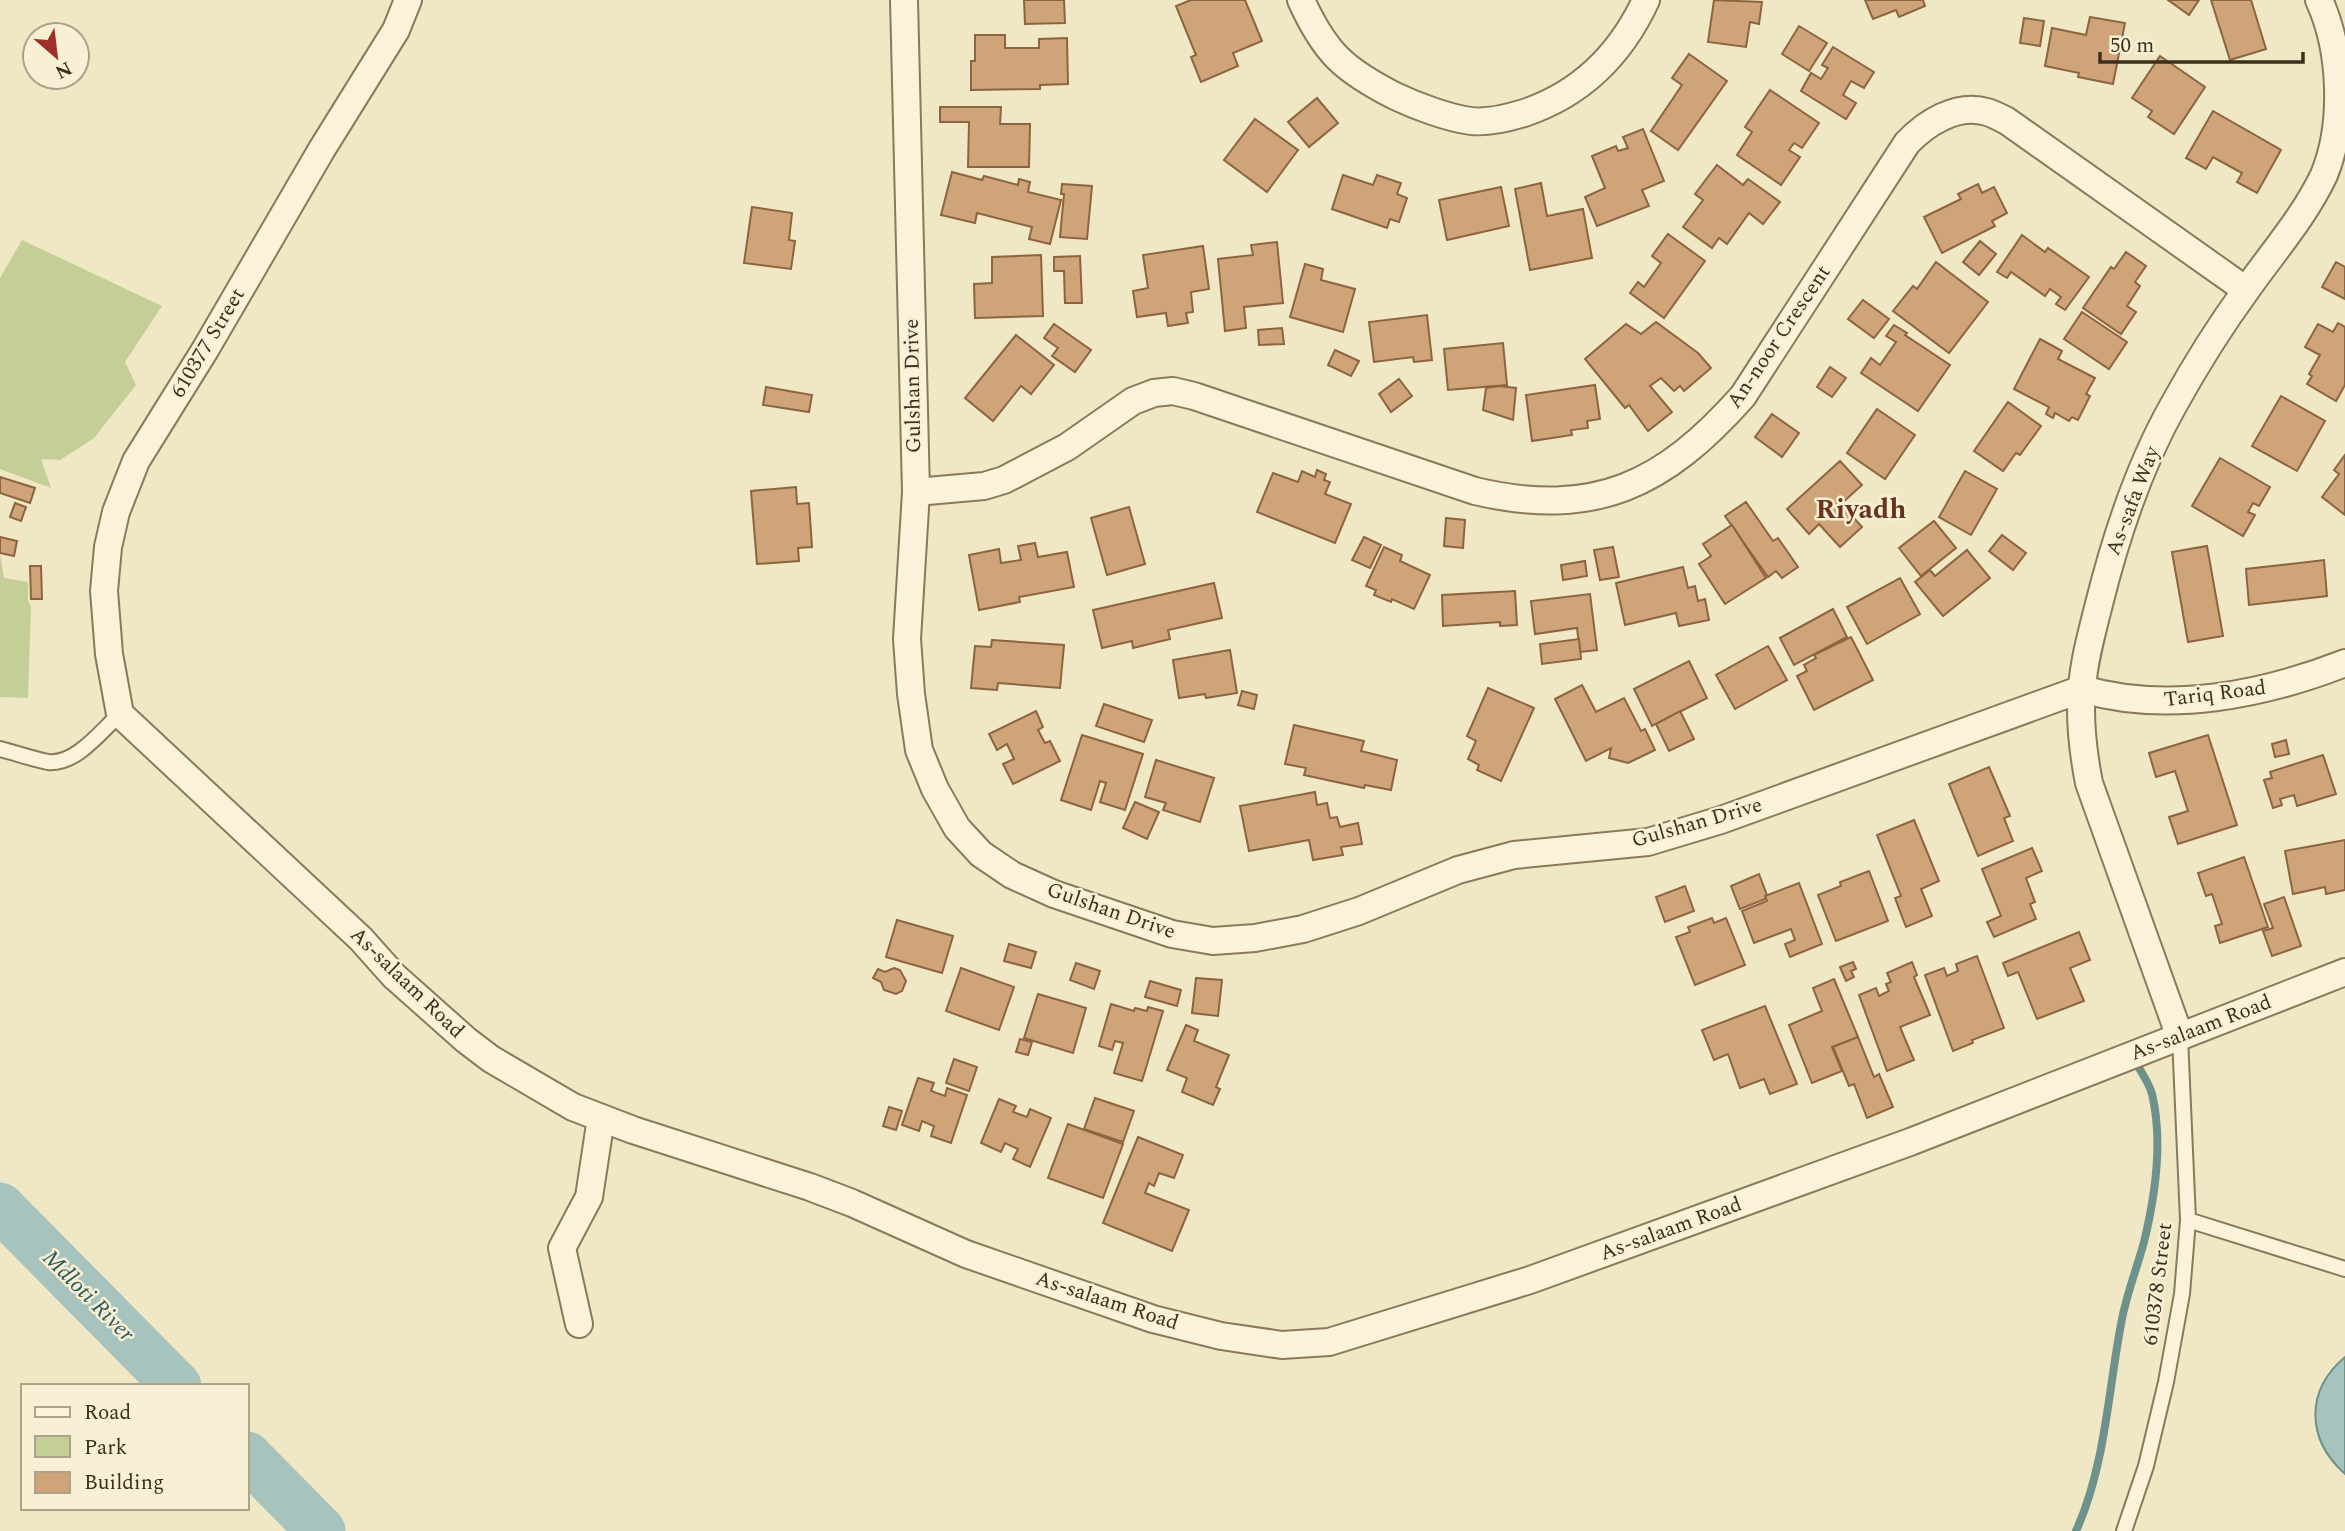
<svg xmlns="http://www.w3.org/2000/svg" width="2345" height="1531" viewBox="0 0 2345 1531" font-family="Spectral,serif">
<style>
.green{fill:#c4cf98}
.water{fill:#a7c3bd;stroke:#6d928c;stroke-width:2}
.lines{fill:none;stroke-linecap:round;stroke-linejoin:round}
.stream{stroke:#6d928c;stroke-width:8}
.river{stroke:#a7c3bd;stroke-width:49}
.building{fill:#cfa479;stroke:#8c643f;stroke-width:2}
.service-casing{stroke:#8c785a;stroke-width:18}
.minor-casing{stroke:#8c785a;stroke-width:30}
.service{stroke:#faf3d9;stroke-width:14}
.minor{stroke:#faf3d9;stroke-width:26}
.labels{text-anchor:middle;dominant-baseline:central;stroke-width:5;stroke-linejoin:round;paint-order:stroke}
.street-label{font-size:21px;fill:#3b2f1e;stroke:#f7f0d5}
.water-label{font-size:23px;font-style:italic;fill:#2d5a5b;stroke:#f7f0d5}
.district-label{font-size:28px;font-weight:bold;fill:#69331c;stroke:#f7f0d5}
</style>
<rect width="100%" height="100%" fill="#f0e7c5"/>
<!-- green -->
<g class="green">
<path d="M22 240 162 306 125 362 136 385 94 438 60 460 41 459 51 488 0 469V278Z"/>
<path d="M0 554 4 578 28 582V600L31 607 28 698 0 697Z"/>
</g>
<!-- water -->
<path class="water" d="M2345 1357V1474C2306 1439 2305 1391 2345 1357Z"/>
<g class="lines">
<!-- stream -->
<path class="stream" d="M2076 1531C2106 1465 2108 1389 2122 1319 2127 1293 2137 1268 2144 1242 2155 1197 2163 1140 2152 1094 2150 1085 2143 1075 2138 1066"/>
<!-- river -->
<g class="river">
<path d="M0 1207 177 1386"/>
<path d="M247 1456 321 1531"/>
</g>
</g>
<!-- building -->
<g class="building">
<path d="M1024 0H1064L1065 23 1025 24Z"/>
<path d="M1191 0H1245L1262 41 1233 53 1238 66 1201 82 1191 57 1196 55 1176 6Z"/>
<path d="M1714 0 1762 2 1759 24 1750 22 1746 47 1708 42Z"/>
<path d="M1865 0H1923L1925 6 1899 17 1896 10 1873 19Z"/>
<path d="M2168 0H2199L2189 15Z"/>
<path d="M2211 0H2251L2266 49 2230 60Z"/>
<path d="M2090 17 2125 23 2113 84 2078 77 2079 73 2045 66 2052 28 2086 35Z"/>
<path d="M2024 18 2044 21 2040 46 2020 43Z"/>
<path d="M1799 26 1827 43 1809 71 1782 54Z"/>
<path d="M975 35H1005V48H1039V39L1067 38 1068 84 1040 85V89L971 90V61H975Z"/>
<path d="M1833 47 1874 72 1864 88 1851 81 1843 95 1856 103 1846 119 1801 91 1811 73 1821 79 1828 68 1822 65Z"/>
<path d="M1689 54 1727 81 1678 150 1651 131 1682 85 1672 78Z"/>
<path d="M2160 56 2205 87 2174 134 2148 117 2152 111 2132 98Z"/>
<path d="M1770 90 1819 123 1802 148 1794 143 1789 150 1800 157 1781 185 1737 155 1752 132 1745 127Z"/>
<path d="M1317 98 1338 123 1309 147 1288 122Z"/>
<path d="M940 107H1001L1000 124H1030L1029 167H968L969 122H940Z"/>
<path d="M2213 111 2281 150 2257 193 2237 182 2242 173 2213 157 2206 169 2186 158Z"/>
<path d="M1255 119 1298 150 1267 192 1224 160Z"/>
<path d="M1643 129 1664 181 1642 190 1649 206 1597 226 1585 197 1605 188 1592 156 1616 146 1618 151 1628 148 1623 137Z"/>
<path d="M1717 165 1743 185 1748 179 1780 202 1763 224 1749 213 1727 244 1719 238 1712 248 1683 227 1703 200 1695 194Z"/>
<path d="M952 172 982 180 984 176 1018 185 1019 179 1030 182 1028 192 1061 200 1050 244 1029 239 1032 227 977 213 975 223 941 215Z"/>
<path d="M1343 175 1373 185 1377 175 1401 183 1397 194 1407 198 1399 222 1390 219 1387 228 1332 209Z"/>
<path d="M1541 183 1547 216 1583 209 1592 258 1530 270 1515 189Z"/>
<path d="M1062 184 1092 186 1087 239 1060 237 1064 194H1061Z"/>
<path d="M1978 184 1982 193 1994 187 2007 213 1992 221 1995 226 1942 253 1924 217 1961 199 1958 194Z"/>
<path d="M1501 187 1509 226 1447 240 1439 200Z"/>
<path d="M752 207 792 213 789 240 795 241 791 269 744 263Z"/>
<path d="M1668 234 1705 261 1664 318 1630 293 1638 282 1644 287 1661 263 1652 256Z"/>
<path d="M2022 235 2045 252 2048 248 2089 277 2065 310 2056 304 2061 297 2050 289 2045 296 2011 272 2007 278 1997 272Z"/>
<path d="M1980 241 1996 254 1979 275 1963 262Z"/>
<path d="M1277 242 1283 303 1244 307 1246 328 1225 331 1218 259 1253 255 1251 245Z"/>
<path d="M1203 246 1209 289 1191 292 1193 312 1186 313 1188 323 1168 326 1166 313 1137 317 1133 291 1148 288 1143 255Z"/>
<path d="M2126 252 2146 266 2135 282 2140 286 2127 306 2136 312 2121 334 2083 308 2111 267 2114 269Z"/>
<path d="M1041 255 1043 316 975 318 974 284 992 283V257Z"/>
<path d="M1080 256 1082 303H1065L1064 271H1054V257Z"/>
<path d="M1936 262 1988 302 1949 353 1893 311 1913 286 1917 289Z"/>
<path d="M2336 262 2345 267V299L2322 287Z"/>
<path d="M1305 264 1323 269 1321 280 1355 289 1343 332 1290 317Z"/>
<path d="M1863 300 1889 319 1874 338 1848 319Z"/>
<path d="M2082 312 2127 342 2109 369 2064 339Z"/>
<path d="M1427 315 1432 360 1414 362 1413 357 1374 362 1369 322Z"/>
<path d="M1656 322 1698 353 1711 368 1684 391 1680 386 1674 391 1661 378 1650 386 1672 412 1648 431 1629 405 1625 408 1585 359 1626 324 1641 334Z"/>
<path d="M2338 323 2345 327V385L2336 401 2307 384 2312 376 2309 374 2320 355 2305 347 2318 324 2333 332Z"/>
<path d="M1054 324 1091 350 1075 372 1052 356 1058 348 1044 338Z"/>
<path d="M1894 325 1907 333 1905 335 1950 365 1918 411 1861 373 1871 358 1880 365 1896 342 1886 336Z"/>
<path d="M1282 328 1284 344 1259 345 1258 330Z"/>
<path d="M1016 335 1054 365 1031 394 1021 386 993 421 965 398Z"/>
<path d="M2040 339 2062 351 2058 359 2095 378 2086 394 2090 396 2078 420 2072 417 2069 421 2055 413 2053 418 2046 414 2049 407 2014 389Z"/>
<path d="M1503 343 1507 385 1448 390 1444 349Z"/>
<path d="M1335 350 1359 361 1351 376 1328 365Z"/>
<path d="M1830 367 1846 378 1832 397 1817 387Z"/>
<path d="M1399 379 1412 396 1391 412 1379 394Z"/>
<path d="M1595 385 1600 419 1587 421 1588 428 1571 430 1572 435 1532 441 1526 395Z"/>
<path d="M1499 386 1516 388 1513 420 1483 410 1486 388Z"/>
<path d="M766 387 812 395 809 412 763 405Z"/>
<path d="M2281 396 2325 421 2297 471 2252 446Z"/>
<path d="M2008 402 2041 426 2020 455 2016 453 2003 471 1974 451Z"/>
<path d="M1877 409 1915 435 1885 479 1847 453Z"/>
<path d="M1772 414 1799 433 1782 457 1755 437Z"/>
<path d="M2345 455V515L2322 497 2339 474 2334 470Z"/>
<path d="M2220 458 2270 487 2259 506 2253 503 2248 512 2255 515 2243 536 2192 506Z"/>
<path d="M1840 461 1862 485 1841 504 1862 527 1840 547 1819 524 1809 534 1787 509Z"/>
<path d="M1317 470 1326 474 1324 480 1330 482 1325 494 1351 504 1335 543 1257 512 1273 473 1298 482 1302 471 1315 477Z"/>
<path d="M1965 471 1997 489 1971 535 1939 517Z"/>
<path d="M0 477 35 488 30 503 0 493Z"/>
<path d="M796 487 797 504 809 503 812 547 798 548 799 561 757 564 751 491Z"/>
<path d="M1746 502 1773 541 1778 538 1798 567 1782 578 1776 571 1768 577 1725 516Z"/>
<path d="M15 503 26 507 21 521 10 517Z"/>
<path d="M1129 507 1145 564 1107 575 1091 518Z"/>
<path d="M1446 518 1465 520 1463 548 1444 546Z"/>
<path d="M1934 521 1956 548 1921 576 1899 548Z"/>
<path d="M1732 525 1766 578 1725 604 1699 564 1711 556 1703 544Z"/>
<path d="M2002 535 2026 553 2013 570 1989 551Z"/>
<path d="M0 537 17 541 14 556 0 553Z"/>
<path d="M1364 537 1381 545 1370 568 1352 560Z"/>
<path d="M1035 543 1038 557 1067 552 1074 587 1019 597 1020 602 979 610 969 555 999 549 1001 563 1021 560 1018 546Z"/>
<path d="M2207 546 2223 636 2188 642 2172 552Z"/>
<path d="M1384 547 1402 555 1400 561 1430 575 1414 609 1392 599 1391 602 1374 595 1376 590 1366 586Z"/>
<path d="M1613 547 1619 577 1600 580 1594 550Z"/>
<path d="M1967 550 1990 578 1943 616 1915 582 1930 570 1935 576Z"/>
<path d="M2324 560 2327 596 2249 605 2246 569Z"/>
<path d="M1585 561 1587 576 1563 580 1561 565Z"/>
<path d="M30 566H41L42 599H31Z"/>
<path d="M1683 567 1688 588 1695 586 1698 601 1705 599 1709 620 1679 626 1676 613 1625 625 1616 583Z"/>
<path d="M1900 578 1920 614 1867 644 1847 607Z"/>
<path d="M1214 583 1222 618 1168 630 1170 639 1133 648 1132 641 1102 648 1093 610Z"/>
<path d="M1515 591 1517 625 1500 626V622L1443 626 1442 595Z"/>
<path d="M1590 594 1597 650 1580 652 1577 628 1535 634 1531 601Z"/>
<path d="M1833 609 1847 637 1794 665 1780 638Z"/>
<path d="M1851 637 1873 680 1814 710 1797 676 1807 671 1804 665 1816 658 1814 655Z"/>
<path d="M1579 639 1581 659 1542 664 1540 644Z"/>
<path d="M992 640 1064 645 1060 688 998 683 997 690 971 688 975 646 991 647Z"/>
<path d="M1768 646 1787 680 1735 709 1716 675Z"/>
<path d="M1230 650 1237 693 1206 698 1205 694 1179 698 1173 660Z"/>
<path d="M1689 661 1707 698 1652 726 1634 689Z"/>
<path d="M1582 685 1596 712 1624 698 1641 731 1645 729 1655 750 1628 763 1609 758 1611 748 1586 761 1555 699Z"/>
<path d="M1488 688 1534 708 1501 781 1477 770 1479 765 1468 759 1476 741 1467 736Z"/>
<path d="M1242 691 1257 695 1254 709 1238 705Z"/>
<path d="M1104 704 1152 720 1144 742 1096 726Z"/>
<path d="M1036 711 1043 727 1038 730 1045 743 1050 741 1060 761 1013 784 1003 764 1014 759 1007 744 997 750 989 734Z"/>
<path d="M1680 711 1694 739 1669 751 1656 724Z"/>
<path d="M1294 725 1364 741 1361 751 1397 760 1391 790 1365 785 1364 788 1304 775 1306 768 1285 764Z"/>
<path d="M1082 735 1143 754 1125 810 1100 802 1106 783 1100 781 1091 810 1061 800Z"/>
<path d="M2208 735 2237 825 2178 844 2169 817 2188 811 2175 771 2156 777 2149 753Z"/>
<path d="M2286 740 2289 754 2275 757 2272 744Z"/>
<path d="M2323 755 2336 794 2297 806 2294 795 2280 799 2282 805 2273 808 2264 780 2272 778 2270 772Z"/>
<path d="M1156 760 1214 778 1200 822 1163 810 1166 803 1145 797Z"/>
<path d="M1989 767 2010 816 2004 818 2013 841 1978 856 1949 784Z"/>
<path d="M1315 792 1317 805 1327 803 1330 818 1337 817 1340 827 1358 823 1362 844 1341 847 1343 855 1313 860 1309 840 1249 851 1240 806Z"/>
<path d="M1135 802 1159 812 1147 839 1123 828Z"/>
<path d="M1914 820 1939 881 1921 889 1932 916 1906 927 1895 898 1901 896 1877 835Z"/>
<path d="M2345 840V890L2326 894 2325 887 2293 894 2285 851Z"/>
<path d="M2032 848 2042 871 2026 878 2035 902 2030 904 2036 919 1994 937 1987 922 2001 916 1982 869Z"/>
<path d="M2244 857 2268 927 2220 943 2215 926 2222 924 2212 894 2206 896 2198 873Z"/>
<path d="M1869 871 1888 921 1836 941 1818 895 1841 886 1840 882Z"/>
<path d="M1759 874 1768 898 1740 909 1731 886Z"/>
<path d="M1799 883 1822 944 1790 957 1785 944 1795 940 1791 929 1754 943 1742 911 1767 901 1765 896Z"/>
<path d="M1685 886 1694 911 1665 922 1656 897Z"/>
<path d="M2284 897 2301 946 2272 956 2263 931 2273 928 2264 904Z"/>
<path d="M1712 918 1714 923 1726 918 1745 965 1695 985 1676 937 1690 932 1688 927Z"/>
<path d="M897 920 953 936 942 973 886 957Z"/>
<path d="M2079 932 2090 960 2070 968 2084 1001 2037 1019 2018 972 2008 976 2003 963Z"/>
<path d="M1009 944 1036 952 1031 968 1004 961Z"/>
<path d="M1977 956 2004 1028 1972 1040 1973 1043 1953 1051 1925 975 1944 968 1947 976 1958 971 1956 964Z"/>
<path d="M1853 962 1856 969 1851 971 1854 977 1846 981 1840 967Z"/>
<path d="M1912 962 1917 975 1914 977 1930 1015 1900 1027 1914 1060 1887 1071 1859 995 1876 988 1879 996 1889 991 1886 984 1891 982 1887 973Z"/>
<path d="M1076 963 1100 971 1094 989 1070 980Z"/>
<path d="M894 968 900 970 906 981 902 991 896 994 884 990 881 982 873 978 878 969 885 972Z"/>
<path d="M961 968 1014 987 999 1030 946 1011Z"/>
<path d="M1196 978 1222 980 1218 1016 1192 1013Z"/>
<path d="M1834 979 1858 1037 1832 1047 1842 1071 1812 1083 1789 1025 1822 1011 1813 988Z"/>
<path d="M1150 981 1181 990 1177 1006 1145 997Z"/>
<path d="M1038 994 1086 1008 1073 1053 1024 1038Z"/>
<path d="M1111 1004 1134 1011 1135 1008 1147 1011 1148 1007 1163 1011 1142 1081 1114 1073 1123 1043 1115 1041 1112 1050 1099 1046Z"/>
<path d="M1765 1006 1797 1084 1770 1094 1764 1079 1740 1088 1728 1054 1714 1060 1702 1030Z"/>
<path d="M1186 1025 1198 1030 1194 1041 1229 1055 1216 1087 1220 1089 1213 1105 1182 1092 1187 1078 1167 1070Z"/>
<path d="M1858 1037 1874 1077 1879 1074 1893 1107 1867 1118 1854 1084 1849 1086 1833 1047Z"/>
<path d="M1020 1039 1032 1042 1028 1055 1016 1052Z"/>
<path d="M954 1059 977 1067 969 1091 946 1083Z"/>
<path d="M918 1078 934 1083 931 1091 945 1096 947 1088 967 1095 951 1143 931 1136 934 1126 922 1121 919 1131 902 1125Z"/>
<path d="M1095 1098 1134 1111 1123 1142 1084 1129Z"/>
<path d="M999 1099 1016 1106 1013 1112 1027 1117 1030 1109 1051 1118 1030 1167 1013 1159 1018 1149 1005 1143 1001 1152 981 1143Z"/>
<path d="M889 1107 902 1111 896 1130 883 1126Z"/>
<path d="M1068 1124 1123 1144 1103 1198 1048 1178Z"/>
<path d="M1138 1137 1183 1155 1174 1178 1159 1173 1154 1186 1149 1183 1145 1193 1189 1210 1172 1251 1103 1223Z"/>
</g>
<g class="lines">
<!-- service casing -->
<g class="service-casing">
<g id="service">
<path d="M0 749C16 753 32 759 48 762 76 765 101 731 120 714"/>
<path d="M2188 1220 2345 1269"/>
<path d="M2124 1531 2146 1466 2166 1382 2182 1294 2188 1220 2180 1037"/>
</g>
</g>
<!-- minor casing -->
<g class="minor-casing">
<g id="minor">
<path d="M408 0 396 30 322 149 205 350 136 461 116 512 108 547 104 591 109 654 120 714 361 939 394 976 466 1040 491 1059 573 1107 633 1130 810 1187 852 1203 966 1254 1153 1319 1221 1336 1282 1345 1329 1342 1530 1280 1910 1142 2345 972"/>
<path d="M904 0 916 492 907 639 911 694 919 750 935 789 957 828 981 854 1012 875 1054 894 1172 934 1213 941 1255 938 1303 929 1359 911 1458 870 1514 855 1648 842 1721 820 2082 689C2168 714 2263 695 2345 663"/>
<path d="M1301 0C1325 53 1344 70 1395 96 1416 106 1448 118 1471 121 1489 123 1508 118 1524 113 1581 94 1621 54 1646 0"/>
<path d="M916 492 984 486 1004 480 1067 447 1133 401 1154 393 1173 391 1194 396 1475 491C1595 519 1664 485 1743 396L1907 143C1926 123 1957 103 1987 112 1994 114 2001 118 2007 121L2246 290"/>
<path d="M2180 1037 2089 783C2083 752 2079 719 2082 688 2084 660 2092 632 2099 604 2116 536 2138 468 2173 406 2195 366 2220 326 2247 289 2273 252 2304 217 2324 175 2345 124 2342 50 2319 0"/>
<path d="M579 1324 562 1248 589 1197 601 1118"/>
</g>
</g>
<!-- service -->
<use href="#service" class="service"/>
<!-- minor -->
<use href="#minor" class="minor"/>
</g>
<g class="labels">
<!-- street labels -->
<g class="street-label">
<text transform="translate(1779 337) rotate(-56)">An-noor Crescent</text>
<text transform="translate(208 343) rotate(-59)">610377 Street</text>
<text transform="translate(913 386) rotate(-91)">Gulshan Drive</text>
<text transform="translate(2133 501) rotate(-69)">As-safa Way</text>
<text transform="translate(2215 694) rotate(-7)">Tariq Road</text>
<text transform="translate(1697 823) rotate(-16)">Gulshan Drive</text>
<text transform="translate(1111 911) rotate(19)">Gulshan Drive</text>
<text transform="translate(407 983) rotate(44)">As-salaam Road</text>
<text transform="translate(2201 1028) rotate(-21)">As-salaam Road</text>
<text transform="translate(1671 1229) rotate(-20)">As-salaam Road</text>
<text transform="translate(2158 1284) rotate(-83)">610378 Street</text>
<text transform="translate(1107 1301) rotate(18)">As-salaam Road</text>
</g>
<!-- water labels -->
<g class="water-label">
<text transform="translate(88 1296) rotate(45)">Mdloti River</text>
</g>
<!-- district labels -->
<g class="district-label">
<text x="1861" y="509">Riyadh</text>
</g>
</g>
<!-- legend -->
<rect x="21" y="1384" width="228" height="126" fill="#f7f0d5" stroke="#aca38c" stroke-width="2"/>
<rect x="35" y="1407" width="35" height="10" fill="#faf3d9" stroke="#aca38c" stroke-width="2"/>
<text x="84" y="1419" font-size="21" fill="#3b2f1e">Road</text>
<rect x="35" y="1436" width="35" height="21" fill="#c4cf98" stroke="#aca38c" stroke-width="2"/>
<text x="84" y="1454" font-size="21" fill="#3b2f1e">Park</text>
<rect x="35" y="1472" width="35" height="21" fill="#cfa479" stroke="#aca38c" stroke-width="2"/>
<text x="84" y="1489" font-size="21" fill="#3b2f1e">Building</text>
<!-- north arrow -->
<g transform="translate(56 56) rotate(152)"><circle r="33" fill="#f7f0d5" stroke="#aca38c" stroke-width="2"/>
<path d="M0-5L12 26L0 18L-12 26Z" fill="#9d3128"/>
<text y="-10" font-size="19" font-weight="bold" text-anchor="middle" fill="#3b2f1e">N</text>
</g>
<!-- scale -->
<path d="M2100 52v10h203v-10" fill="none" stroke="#3b2f1e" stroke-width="3.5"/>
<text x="2110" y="52" font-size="21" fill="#3b2f1e" stroke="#f7f0d5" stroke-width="5" paint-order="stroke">50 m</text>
</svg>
